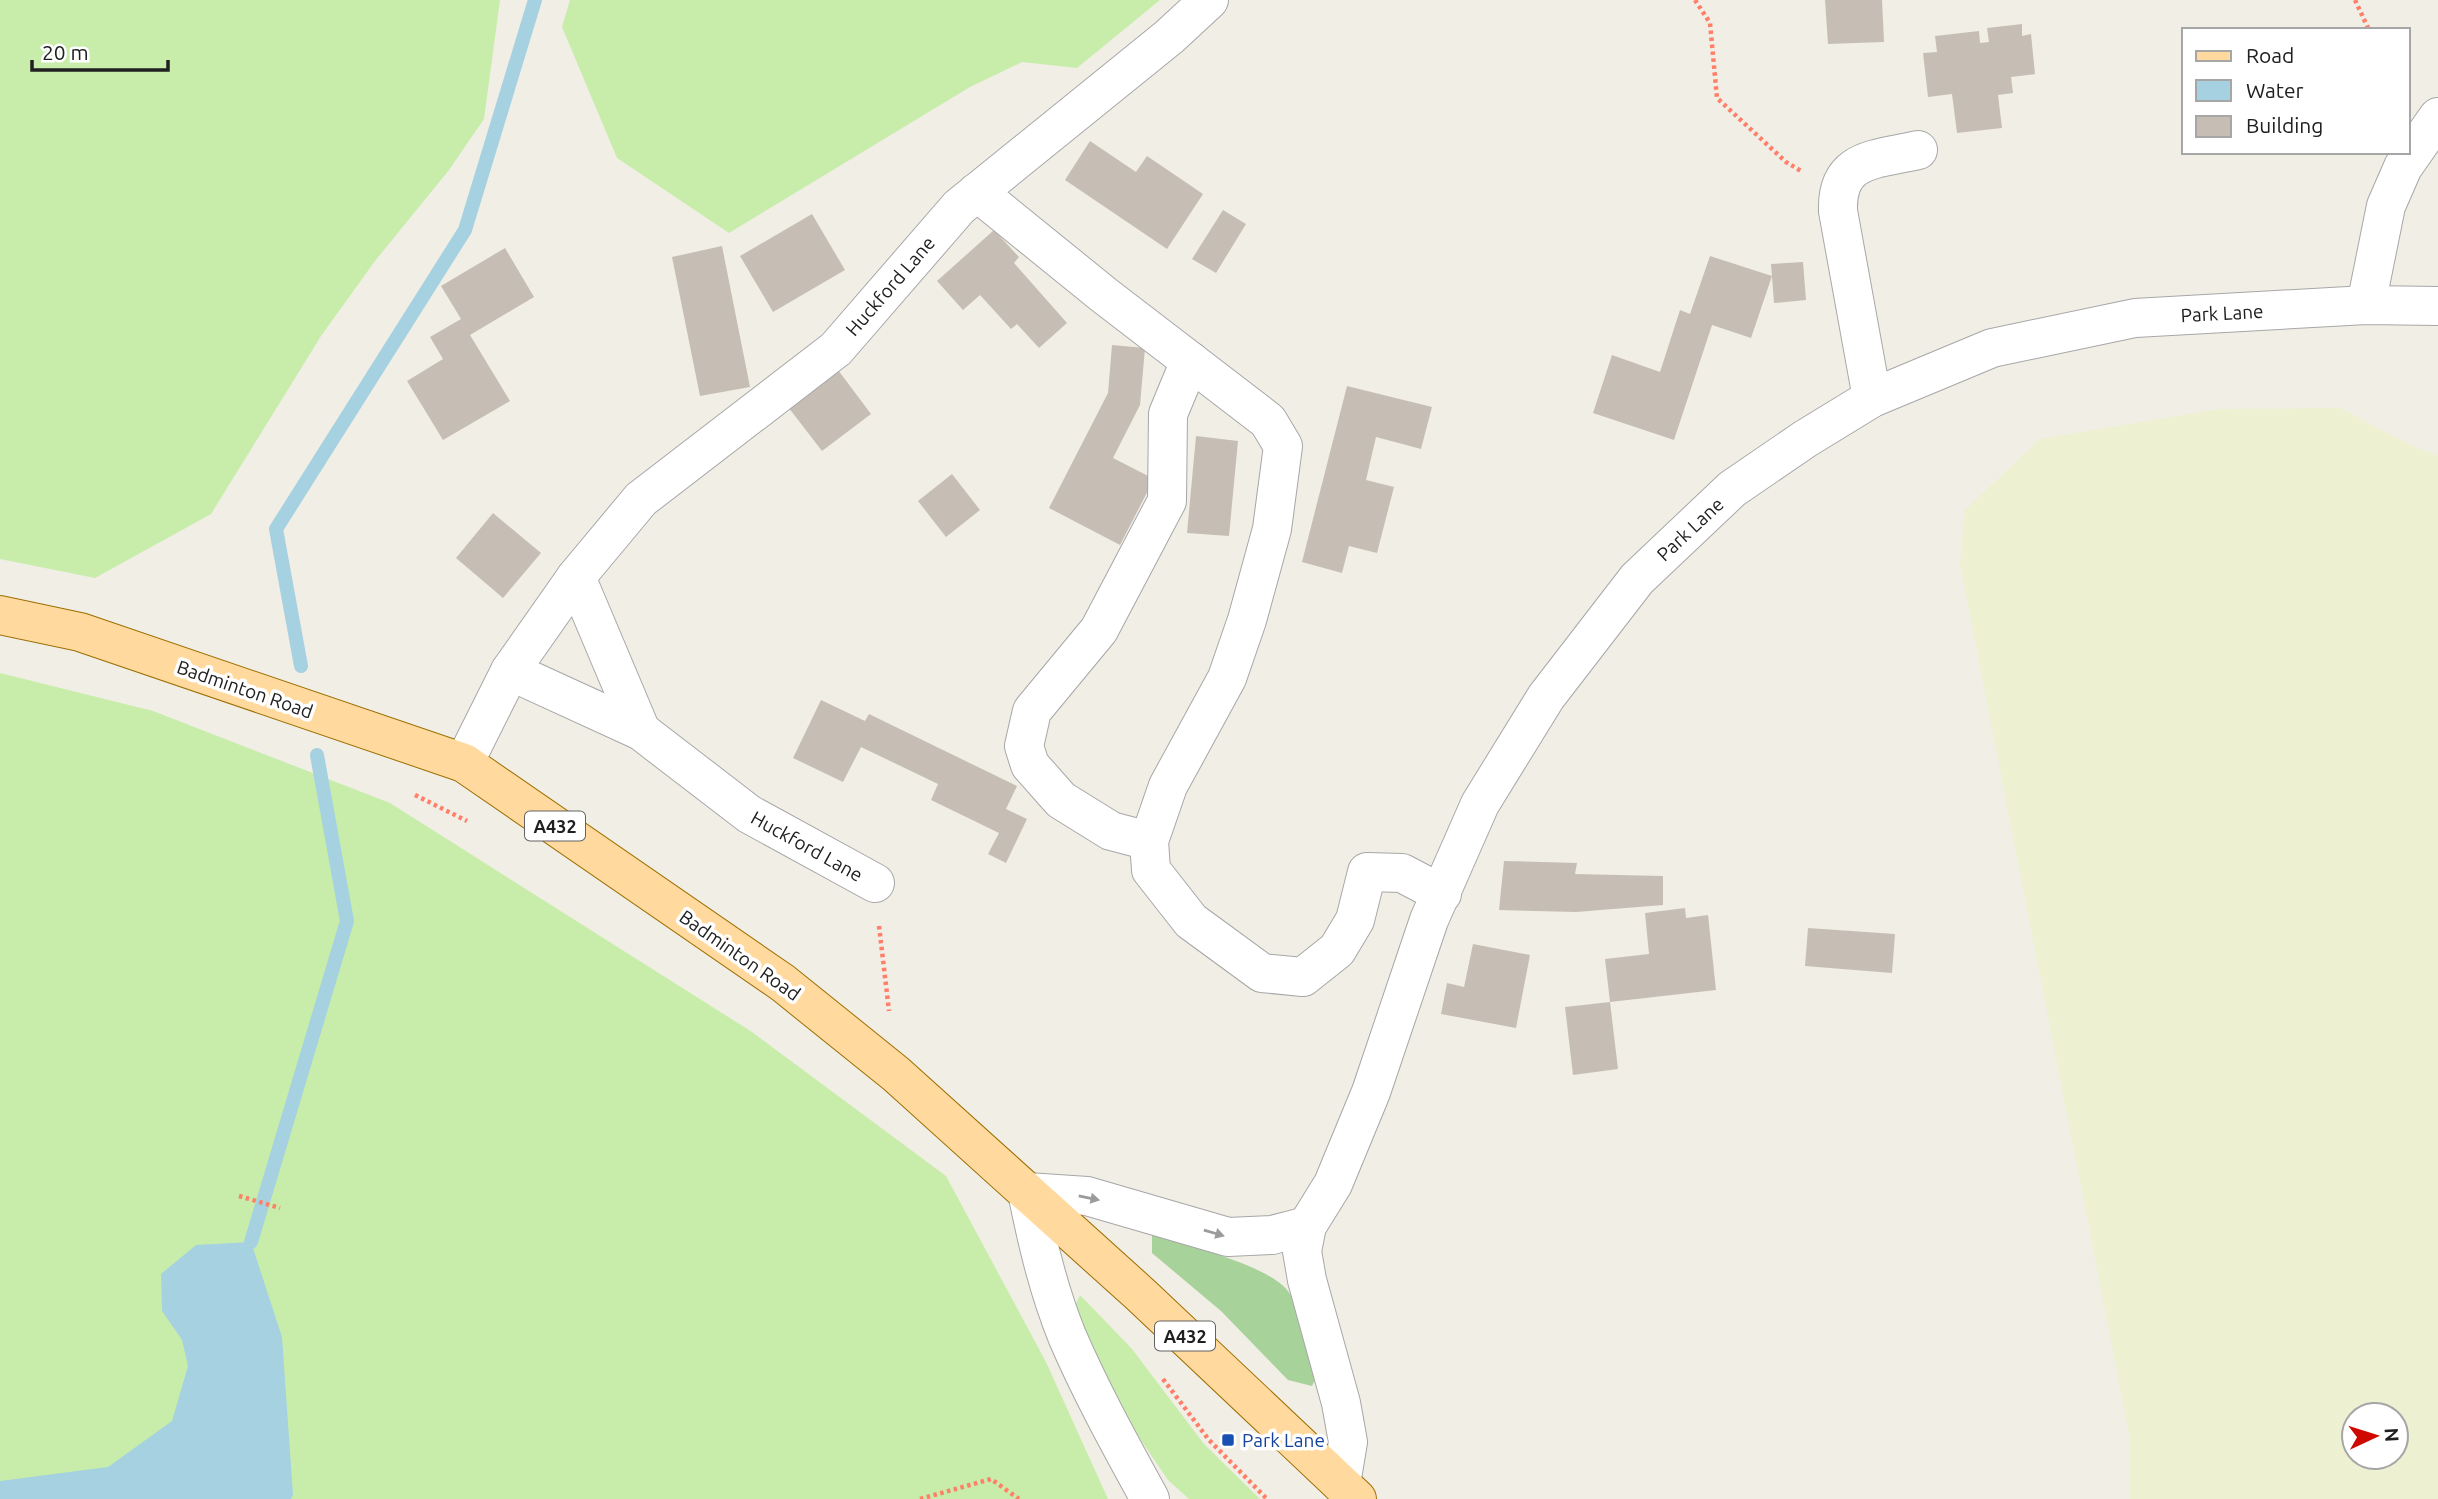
<svg xmlns="http://www.w3.org/2000/svg" width="2438" height="1499" viewBox="0 0 2438 1499" font-family="Ubuntu,sans-serif">
<style>
.farmland{fill:#edf0d1;fill-rule:evenodd}
.grass{fill:#c8edaa}
.forest{fill:#a7d299}
.water{fill:#a5d1e1}
.lines{fill:none;stroke-linecap:round;stroke-linejoin:round}
.stream{stroke:#a5d1e1;stroke-width:14}
.building{fill:#c6beb5}
.minor-casing{stroke:#a7a7a7;stroke-width:40}
.major-casing{stroke:#9c6f00;stroke-width:40}
.path{stroke:#ff7f69;stroke-width:4.5;stroke-dasharray:3.5 3.5;stroke-linecap:butt}
.minor{stroke:#fff;stroke-width:38}
.major{stroke:#ffd99d;stroke-width:38}
.oneway{fill:#9b9b9b}
.transit-dot{fill:#1a4fb4;stroke:#fff;stroke-width:2.5}
.labels{text-anchor:middle;dominant-baseline:central;stroke-width:7;stroke-linejoin:round;paint-order:stroke}
.shield{fill:#fff;stroke:#636363;stroke-width:2}
.shield-label{font-size:18px;font-weight:bold;fill:#202020}
.street-label{font-size:19px;fill:#202020;stroke:#fff}
.transit-label{font-size:19px;fill:#164399;stroke:#fff;text-anchor:start}
</style>
<rect width="100%" height="100%" fill="#f1eee6"/>
<!-- farmland -->
<path class="farmland" d="M2340 408 2413 446 2438 456V1499H2130V1439L1960 564 1965 510 2040 439 2219 409ZM2354 1415H2396V1457H2354Z"/>
<!-- grass -->
<g class="grass">
<path d="M0 0H500L484 119 449 170 375 261 321 336 211 514 95 578 0 559Z"/>
<path d="M570 0H1160L1077 68 1022 62 970 87 729 233 617 158 562 27Z"/>
<path d="M0 673 153 711 390 803 752 1032 946 1176 1046 1362 1108 1499H0Z"/>
<path d="M1080 1295 1132 1349 1204 1444 1260 1499H1189L1168 1480 1113 1399 1074 1308Z"/>
</g>
<!-- forest -->
<path class="forest" d="M1152 1234C1184 1245 1274 1266 1290 1294 1301 1313 1309 1355 1316 1378L1312 1386 1288 1380 1221 1311 1152 1253Z"/>
<!-- water -->
<path class="water" d="M251 1242 282 1337 293 1495 291 1499H0V1481L108 1467 172 1421 188 1366 182 1340 162 1311 161 1274 196 1245Z"/>
<g class="lines">
<!-- stream -->
<g class="stream">
<path d="M301 666 276 529 465 230 535 0"/>
<path d="M251 1242 347 921 317 755"/>
</g>
</g>
<!-- building -->
<g class="building">
<path d="M1825 0H1882L1884 42 1828 44Z"/>
<path d="M2022 24V36L2031 34 2035 74 2011 77 2013 93 1998 95 2002 128 1957 133 1952 94 1928 97 1923 53 1937 52 1935 36 1979 31 1980 43 1989 42 1987 28Z"/>
<path d="M1090 141 1136 172 1147 156 1203 194 1167 249 1065 180Z"/>
<path d="M1223 210 1246 224 1216 273 1192 259Z"/>
<path d="M812 214 845 270 773 312 740 256Z"/>
<path d="M994 230 1019 257 1014 263 1067 323 1039 348 1017 324 1011 329 980 295 963 310 937 281Z"/>
<path d="M722 246 750 387 700 396 672 257Z"/>
<path d="M505 248 534 297 470 335 510 401 443 440 407 381 443 359 430 337 461 319 441 286Z"/>
<path d="M1710 256 1772 276 1751 338 1712 325 1674 440 1593 413 1612 355 1660 372 1680 310 1690 314Z"/>
<path d="M1803 262 1806 300 1774 303 1771 264Z"/>
<path d="M1112 345 1145 348 1140 405 1113 458 1154 479 1120 545 1049 508 1108 393Z"/>
<path d="M835 366 871 414 822 451 785 403Z"/>
<path d="M1347 386 1432 407 1421 449 1376 437 1366 480 1394 487 1377 553 1349 546 1342 573 1302 562Z"/>
<path d="M1196 436 1238 441 1229 536 1187 533Z"/>
<path d="M952 474 980 510 946 537 918 501Z"/>
<path d="M493 513 541 553 503 598 456 558Z"/>
<path d="M821 700 865 721 869 714 1017 786 1006 809 1027 819 1006 863 988 854 999 833 931 800 938 784 861 747 843 782 793 758Z"/>
<path d="M1504 861 1577 863 1575 874 1663 876V905L1576 912 1499 910Z"/>
<path d="M1685 908 1686 918 1708 915 1716 990 1610 1002 1605 959 1649 954 1645 913Z"/>
<path d="M1808 928 1895 934 1892 973 1805 966Z"/>
<path d="M1473 944 1530 955 1516 1028 1441 1014 1447 983 1464 987Z"/>
<path d="M1610 1002 1618 1069 1573 1075 1565 1007Z"/>
</g>
<g class="lines">
<!-- minor casing -->
<g class="minor-casing">
<g id="minor">
<path d="M977 192 1104 295 1268 421 1283 446 1272 529 1247 620 1227 678 1168 786 1149 841 1151 870 1191 921 1262 973 1303 977 1337 950 1355 920 1367 872 1402 873 1442 894"/>
<path d="M2366 305 2386 206 2403 167 2438 117"/>
<path d="M1872 398 1838 211C1836 157 1876 160 1918 150"/>
<path d="M576 577 641 731"/>
<path d="M510 671 641 731 749 814 875 883"/>
<path d="M464 763 510 671 576 577 641 499 836 349 959 207 1169 37 1209 0"/>
<path d="M1149 841 1111 831 1061 800 1030 765 1024 746 1032 711 1099 630 1167 501 1168 414 1190 361"/>
<path d="M1341 1484 1348 1442 1341 1403 1307 1280 1302 1251 1307 1226 1333 1184 1371 1092 1429 920 1480 804 1546 697 1637 579 1732 489 1805 439 1872 398 1992 348 2135 318 2366 305 2438 306"/>
<path d="M1150 1499C1121 1446 1091 1392 1067 1336 1048 1289 1037 1241 1027 1192L1087 1196 1228 1237 1272 1235 1307 1226"/>
</g>
</g>
<!-- major casing -->
<g class="major-casing">
<path id="major" d="M0 615 80 632 464 763 783 983 896 1074 1141 1295 1357 1499"/>
</g>
<!-- path -->
<g class="path">
<path d="M1695 0 1710 23 1717 98 1786 162 1801 171"/>
<path d="M2355 0 2369 30"/>
<path d="M415 795 467 821"/>
<path d="M879 926 889 1011"/>
<path d="M239 1196 280 1208"/>
<path d="M1163 1379 1209 1440 1267 1499"/>
<path d="M920 1499 991 1479 1019 1499"/>
</g>
<!-- minor -->
<use href="#minor" class="minor"/>
<!-- major -->
<use href="#major" class="major"/>
</g>
<!-- one-way arrows -->
<defs><path id="oneway-solid" d="M-6-.8H1V-3.2L6.5 0L1 3.2V.8H-6Z" transform="scale(1.75)"/></defs>
<g class="oneway">
<use href="#oneway-solid" transform="translate(1089 1198) rotate(11)"/>
<use href="#oneway-solid" transform="translate(1214 1233) rotate(16)"/>
</g>
<!-- markers -->
<rect class="transit-dot" x="1221" y="1433" width="14" height="14" rx="3.5"/>
<g class="labels">
<!-- shield labels -->
<g class="shield">
<rect x="525" y="811.5" width="60" height="29" rx="5"/>
<rect x="1155" y="1321.5" width="60" height="29" rx="5"/>
</g>
<g class="shield-label">
<text x="555" y="826">A432</text>
<text x="1185" y="1336">A432</text>
</g>
<!-- street labels -->
<g class="street-label">
<text transform="translate(890 286) rotate(-49)">Huckford Lane</text>
<text transform="translate(2222 313) rotate(-3)">Park Lane</text>
<text transform="translate(1690 529) rotate(-43)">Park Lane</text>
<text transform="translate(245 689) rotate(19)">Badminton Road</text>
<text transform="translate(807 846) rotate(29)">Huckford Lane</text>
<text transform="translate(740 955) rotate(35)">Badminton Road</text>
</g>
<!-- transit labels -->
<g class="transit-label">
<text x="1242" y="1440">Park Lane</text>
</g>
</g>
<!-- legend -->
<rect x="2182" y="28" width="228" height="126" fill="#ffffff" stroke="#a6a6a6" stroke-width="2"/>
<rect x="2196" y="51" width="35" height="10" fill="#ffd99d" stroke="#a6a6a6" stroke-width="2"/>
<text x="2246" y="63" font-size="21" fill="#202020">Road</text>
<rect x="2196" y="80" width="35" height="21" fill="#a5d1e1" stroke="#a6a6a6" stroke-width="2"/>
<text x="2246" y="98" font-size="21" fill="#202020">Water</text>
<rect x="2196" y="116" width="35" height="21" fill="#c6beb5" stroke="#a6a6a6" stroke-width="2"/>
<text x="2246" y="133" font-size="21" fill="#202020">Building</text>
<!-- north arrow -->
<g transform="translate(2375 1436) rotate(86)"><circle r="33" fill="#ffffff" stroke="#a6a6a6" stroke-width="2"/>
<path d="M0-5L12 26L0 18L-12 26Z" fill="#d00900"/>
<text y="-10" font-size="19" font-weight="bold" text-anchor="middle" fill="#202020">N</text>
</g>
<!-- scale -->
<path d="M32 60v10h136v-10" fill="none" stroke="#202020" stroke-width="3.5"/>
<text x="42" y="60" font-size="21" fill="#202020" stroke="#ffffff" stroke-width="5" paint-order="stroke">20 m</text>
</svg>
